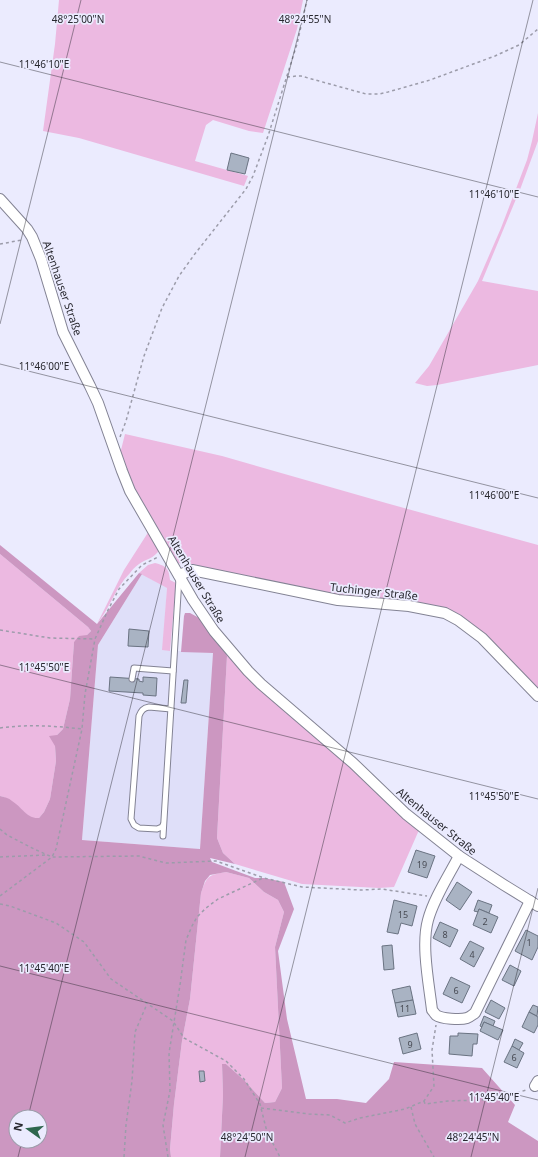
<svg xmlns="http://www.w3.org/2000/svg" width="538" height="1157" viewBox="0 0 538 1157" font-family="'Noto Sans',sans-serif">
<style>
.built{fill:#dfdff9}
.green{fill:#ecb9e1}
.forest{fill:#cc97c1;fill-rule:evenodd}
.building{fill:#a9b3c3;stroke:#6a7382}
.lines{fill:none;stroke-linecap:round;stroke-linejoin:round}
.lane-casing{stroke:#838394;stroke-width:7}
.street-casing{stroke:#838394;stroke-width:12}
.path{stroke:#9c9caa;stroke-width:1.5;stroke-dasharray:3 3;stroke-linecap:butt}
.lane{stroke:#fff;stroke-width:5}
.street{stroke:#fff;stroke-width:10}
.ticks{fill:none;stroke:#28282f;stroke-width:1;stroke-opacity:0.45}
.labels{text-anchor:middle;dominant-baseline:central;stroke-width:3.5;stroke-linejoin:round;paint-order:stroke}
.number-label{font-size:9px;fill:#484b54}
.street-label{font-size:11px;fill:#28282f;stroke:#ebebfe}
.ticks-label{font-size:10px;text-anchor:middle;fill:#28282f;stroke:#ebebfe;stroke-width:3.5;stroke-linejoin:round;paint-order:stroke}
</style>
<rect width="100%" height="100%" fill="#ebebfe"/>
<!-- built -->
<path class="built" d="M142 574 167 588 163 650 213 653 200 849 82 840 98 645Z"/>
<!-- green -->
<g class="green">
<path d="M59 0H303L297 29 263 133 249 131 213 120 206 125 195 161 248 176 244 186 79 138 43 131 55 44Z"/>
<path d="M538 113V141L521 187 482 281 538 291V365L437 385 427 386 415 383 429 366 478 281 501 228 527 160 532 141Z"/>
<path d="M125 434 222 456 386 503 538 545V692L466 622 178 563 132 484 121 454V450Z"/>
<path d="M149 531 159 550C155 558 146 559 139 564 135 567 132 570 130 573 115 588 110 608 97 624L124 570Z"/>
<path d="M0 554 88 627 91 631 87 635 74 642 70 699 63 729 57 735 55 746 56 761 50 799 44 812 39 818 33 819 25 813 19 807 4 797 0 796Z"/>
<path d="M155 563C166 566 169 568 170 580L176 583 170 651 162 650 167 588 139 573 148 565Z"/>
<path d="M226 652 419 830 394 887 379 888 302 884 235 864 223 853 217 838 227 656Z"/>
<path d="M226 872 249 878 264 892 278 900 284 912 275 947 282 1088 275 1102 265 1103 244 1080 226 1064H222L223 1095 220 1157H171L170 1149 174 1104 182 1041 190 999 201 893C207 876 208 875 226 872Z"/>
</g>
<!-- forest -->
<path class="forest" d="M0 545 97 624 139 573 142 574 98 645 82 840 200 849 213 653 181 652 184 616 185 613H190L201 619 224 647 227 656 217 838 223 853 235 864 210 858 212 862 255 878H264L284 882 294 909 278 951 287 1019 306 1099H337L366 1103 389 1079 394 1062 482 1068 515 1105 508 1122 538 1141V1157H220L223 1095 222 1064H226L244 1080 265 1103 275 1102 282 1088 275 947 284 912 278 900 264 892 249 878 226 872 210 875 205 881 201 893 190 999 182 1041 174 1104 170 1149 171 1157H0V796C4 797 9 798 12 801 22 807 27 819 39 818L44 812 50 799 56 761 55 746 49 736 57 735 63 729 70 699 74 642 79 636 87 635 91 631 88 627 0 554ZM16 1117H40V1141H16Z"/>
<!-- building -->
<g class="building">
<path d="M231 153 249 158 245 174 227 170Z"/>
<path d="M129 629 149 631 148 647 128 646Z"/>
<path d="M110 677 139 679V681L143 682V677L157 678 156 696 143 695V693L109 691Z"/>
<path d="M184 680H188L186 703H181Z"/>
<path d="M416 850 435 856 427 878 408 872Z"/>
<path d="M457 882 472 892 460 910 446 900Z"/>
<path d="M394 900 417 906 412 926 401 923 398 934 387 932Z"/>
<path d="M478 900 492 905 489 913 479 909 478 912 474 911Z"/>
<path d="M479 909 498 917 491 933 473 925Z"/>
<path d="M440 922 458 930 450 947 433 938Z"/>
<path d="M526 930 538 936V947L532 960 515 951Z"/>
<path d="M470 941 484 948 474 967 460 959Z"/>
<path d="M392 945 394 969 384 970 382 946Z"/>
<path d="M510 965 521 971 514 986 502 980Z"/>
<path d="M451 977 470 986 462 1003 443 994Z"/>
<path d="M410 986 413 1000 395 1003 392 990Z"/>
<path d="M413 1000 416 1014 398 1017 395 1003Z"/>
<path d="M491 1000 505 1008 499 1019 485 1012Z"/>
<path d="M533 1005 538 1007 537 1016 529 1012Z"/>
<path d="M529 1012 538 1017V1025L534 1033 522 1027Z"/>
<path d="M484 1016 495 1021 493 1026 484 1022 482 1027 480 1026Z"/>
<path d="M484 1022 503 1030 498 1040 480 1031Z"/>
<path d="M417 1033 421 1049 403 1054 399 1038Z"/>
<path d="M458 1033 478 1034 477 1044H473L472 1056 449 1054 450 1036H458Z"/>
<path d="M515 1039 523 1043 519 1050 512 1046Z"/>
<path d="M512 1046 524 1053 517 1068 504 1062Z"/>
<path d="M199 1071H204L205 1081 200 1082Z"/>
</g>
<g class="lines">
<!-- lane casing -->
<g class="lane-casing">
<g id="lane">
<path d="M132 679 134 668 173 671"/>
<path d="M163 825 162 827 157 829 139 828 134 825 131 819 139 716C141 711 143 708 149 707L171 709"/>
<path d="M163 836 179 578"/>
</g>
</g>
<!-- street casing -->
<g class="street-casing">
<g id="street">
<path d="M0 199 27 229 32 237 41 259 63 332 90 386 98 403 122 471 130 491 193 600 214 631 248 671 261 684 353 763 406 814 459 856 504 885 538 906"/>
<path d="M179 575 192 570 338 600 409 606 445 613 458 620 482 638 538 696"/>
<path d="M459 856C448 877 434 898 428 920 421 945 429 984 432 1010 433 1011 435 1014 436 1015 441 1019 461 1020 467 1018 470 1017 472 1015 475 1013L530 901"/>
<path d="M535 1086 538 1081"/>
</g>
</g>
<!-- path -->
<g class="path">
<path d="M287 77 297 76H301L366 94H379L388 92 430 80 495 56 519 45 538 29"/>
<path d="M0 244 22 240"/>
<path d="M120 437 126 421 144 356 162 308 179 276 194 255 246 189 253 176 268 136 297 44 307 0"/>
<path d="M0 630 50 638 95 639"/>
<path d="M0 728C28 724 55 726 82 729"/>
<path d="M0 829 7 835 34 849 52 857 139 856 166 863 216 861 264 878 302 887 361 890 382 889 427 896"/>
<path d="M0 857 46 855"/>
<path d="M0 896 52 857 56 849 82 729 85 694 95 639 108 610 119 589 142 565 158 557"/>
<path d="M0 904 10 906 56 923 84 942 111 979 173 1021 184 1038 226 1061 244 1079 260 1104 267 1132 280 1157"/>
<path d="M424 1101 425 1104 448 1101 481 1100 504 1097 526 1090"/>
<path d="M411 1107 415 1124 434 1157"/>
<path d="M261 1108 309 1114 330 1115 345 1123 360 1118 405 1109 424 1101 434 1086 432 1050 436 1025"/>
<path d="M124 1157 126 1125 132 1081 135 1032 147 1004"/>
<path d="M168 1157 163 1125 170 1091 169 1053 180 985 186 940 192 926 197 917 206 908 218 899 263 878"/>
</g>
<!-- lane -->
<use href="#lane" class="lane"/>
<!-- street -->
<use href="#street" class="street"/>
</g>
<!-- ticks -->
<path class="ticks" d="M0 62 538 197M0 324 81 0M0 364 538 498M0 665 538 799M0 966 538 1100M28 1117 307 0M18 1157 22 1141M245 1157 533 0M471 1157 538 888"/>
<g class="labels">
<!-- number labels -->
<g class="number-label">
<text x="422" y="864">19</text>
<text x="403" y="914">15</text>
<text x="485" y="921">2</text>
<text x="445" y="934">8</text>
<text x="529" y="942">1</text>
<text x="472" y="954">4</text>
<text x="456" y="990">6</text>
<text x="405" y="1008">11</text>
<text x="410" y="1044">9</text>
<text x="514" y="1057">6</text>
</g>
<!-- street labels -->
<g class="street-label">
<text transform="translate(63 288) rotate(71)">Altenhauser Straße</text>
<text transform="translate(197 579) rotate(59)">Altenhauser Straße</text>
<text transform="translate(374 591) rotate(6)">Tuchinger Straße</text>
<text transform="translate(437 821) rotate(39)">Altenhauser Straße</text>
</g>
</g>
<g class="ticks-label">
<text x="78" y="23">48°25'00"N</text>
<text x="305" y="23">48°24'55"N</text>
<text x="44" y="68">11°46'10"E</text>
<text x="494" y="198">11°46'10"E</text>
<text x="44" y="370">11°46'00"E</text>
<text x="494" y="499">11°46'00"E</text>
<text x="44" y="671">11°45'50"E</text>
<text x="494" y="800">11°45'50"E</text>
<text x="44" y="972">11°45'40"E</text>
<text x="494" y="1101">11°45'40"E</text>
<text x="247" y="1141">48°24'50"N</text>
<text x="473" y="1141">48°24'45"N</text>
</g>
<!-- north arrow -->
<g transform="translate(28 1129) rotate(284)"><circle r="19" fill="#ebebfe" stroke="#9d9dab"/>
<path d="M0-3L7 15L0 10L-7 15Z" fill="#2e664e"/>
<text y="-6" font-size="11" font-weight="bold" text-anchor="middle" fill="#28282f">N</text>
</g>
</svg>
